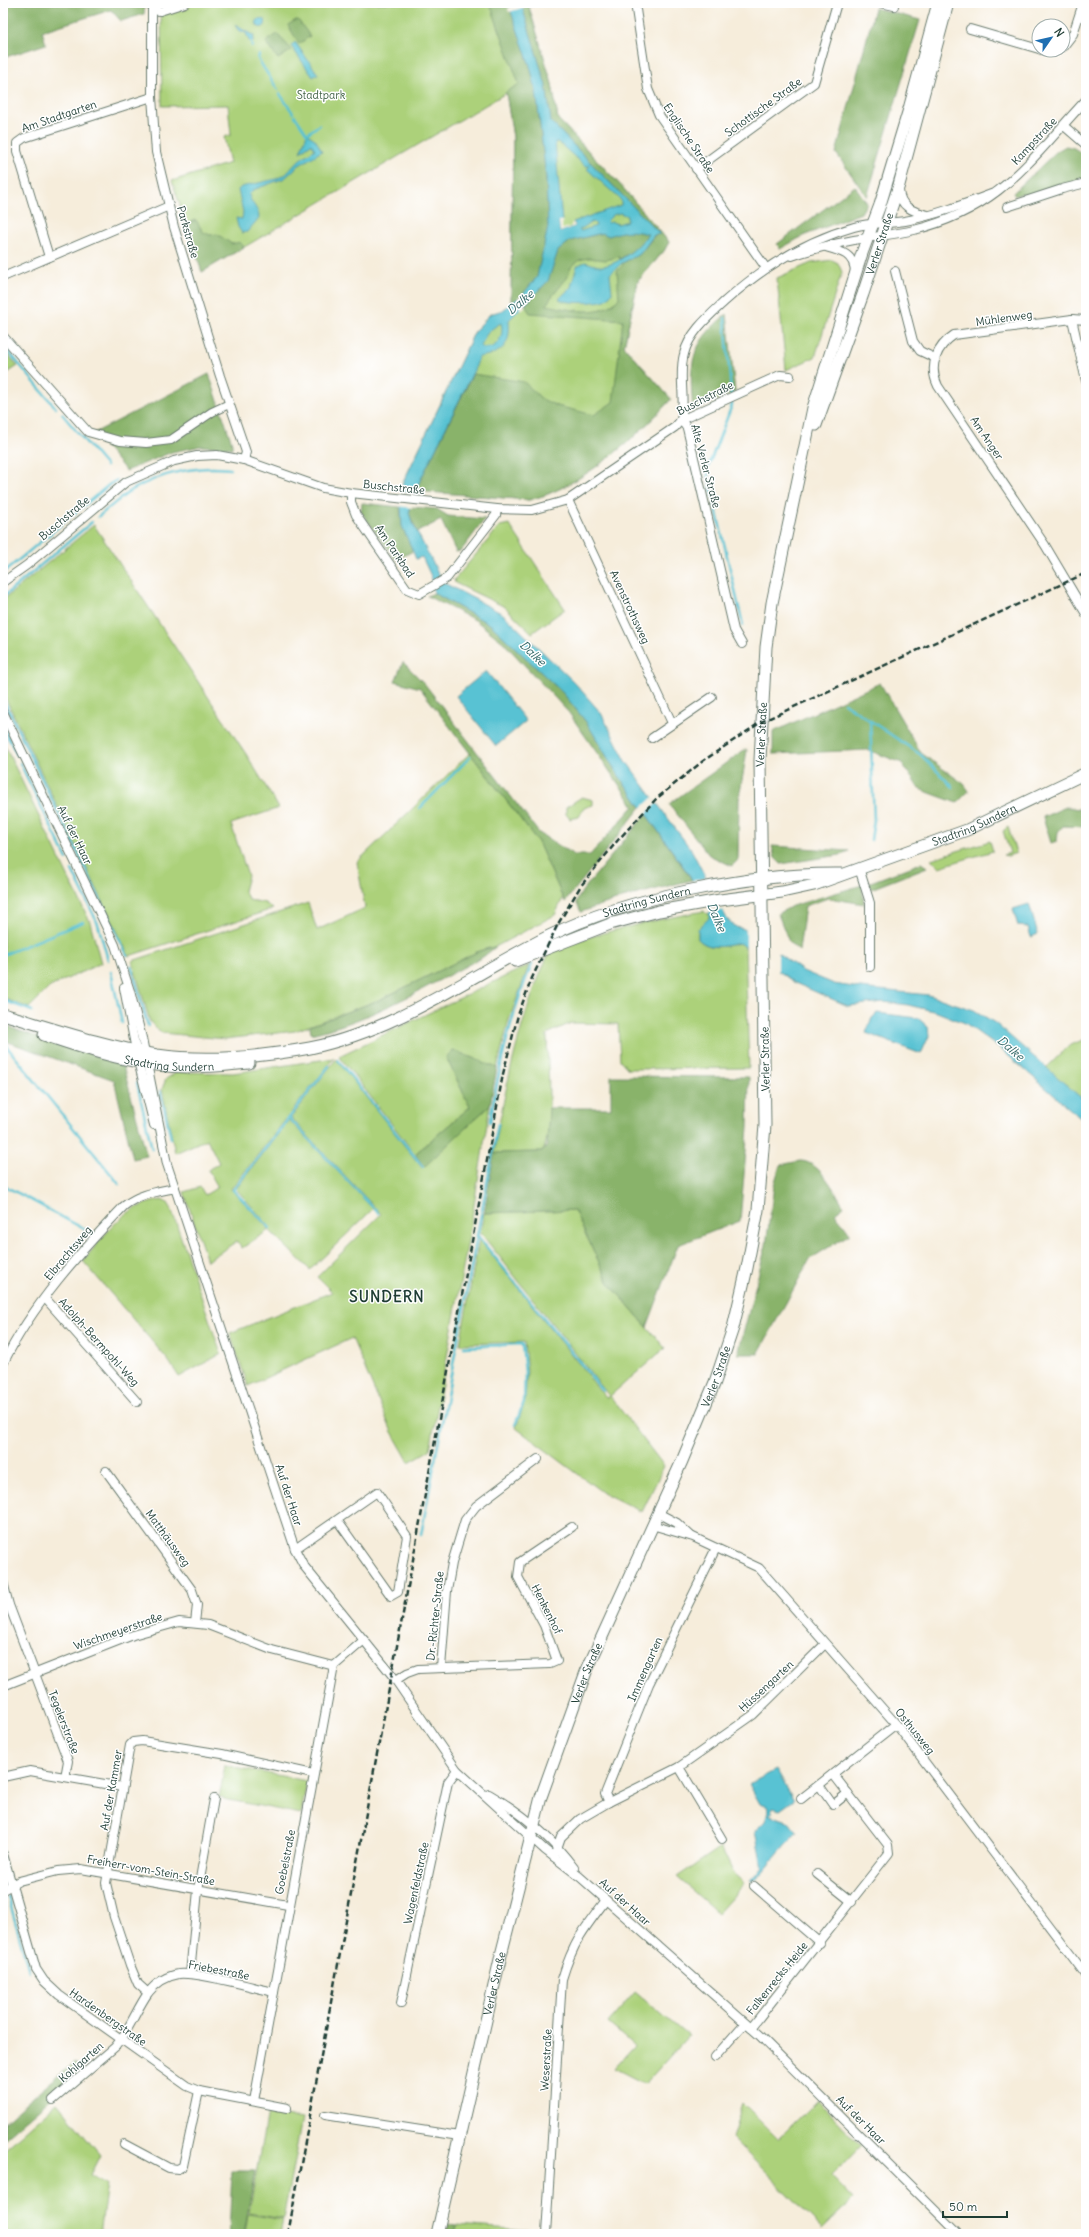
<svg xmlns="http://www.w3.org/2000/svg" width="1089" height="2237" viewBox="0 0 1089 2237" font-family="Delius,sans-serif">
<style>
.green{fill:#acd17a;stroke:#668757}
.forest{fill:#89b36a;stroke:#54784f}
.water{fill:#58c2d3;stroke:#3c8084;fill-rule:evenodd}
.pier{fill:#f6eddb}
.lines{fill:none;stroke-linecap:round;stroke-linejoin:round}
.stream{stroke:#58c2d3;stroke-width:2.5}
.minor-casing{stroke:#6a7b6e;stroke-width:10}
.major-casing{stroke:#6a7b6e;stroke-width:13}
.minor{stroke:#fff;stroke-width:8}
.major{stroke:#fff;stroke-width:11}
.rail{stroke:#1f3d34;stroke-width:2.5;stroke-dasharray:6 3;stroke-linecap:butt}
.labels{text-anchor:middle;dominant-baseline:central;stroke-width:3;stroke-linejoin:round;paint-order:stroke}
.park-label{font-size:11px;fill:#426246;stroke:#fff}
.street-label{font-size:11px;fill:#1f3d34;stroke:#fff}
.water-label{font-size:12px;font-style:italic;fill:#306564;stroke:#fff}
.district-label{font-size:15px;font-weight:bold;letter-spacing:1px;fill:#1f3d34;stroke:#fff}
</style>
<rect width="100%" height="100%" fill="#fff"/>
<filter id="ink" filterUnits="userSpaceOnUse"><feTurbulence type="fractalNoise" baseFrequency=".025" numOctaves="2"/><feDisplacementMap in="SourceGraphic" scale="8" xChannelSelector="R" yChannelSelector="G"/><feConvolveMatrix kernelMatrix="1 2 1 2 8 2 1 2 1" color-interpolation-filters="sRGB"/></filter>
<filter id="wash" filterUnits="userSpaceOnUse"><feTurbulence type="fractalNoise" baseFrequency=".012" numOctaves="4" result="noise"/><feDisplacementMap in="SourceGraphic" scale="16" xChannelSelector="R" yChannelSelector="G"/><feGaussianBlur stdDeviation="0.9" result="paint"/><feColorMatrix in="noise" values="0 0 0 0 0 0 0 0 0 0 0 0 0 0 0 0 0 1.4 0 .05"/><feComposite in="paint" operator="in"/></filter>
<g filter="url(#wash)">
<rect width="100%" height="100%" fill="#f6eddb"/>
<!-- green -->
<g class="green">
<path d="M161 3H537L529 7 552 84 558 119 623 188 669 242 664 251 638 281 624 346 671 399C638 437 578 489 529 500L400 489 475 331 490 314 503 311 511 304 513 137 506 93 202 272 172 181 230 163 224 137 231 135 228 105 162 106Z"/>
<path d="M832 260 838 263 842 272 815 357 786 370 777 278 811 263Z"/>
<path d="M3 349 18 366 3 376Z"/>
<path d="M509 524 565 609 532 633 505 607 455 583 454 580 500 526Z"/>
<path d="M94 525 246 754 279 808 231 824 248 876 244 891 249 900 265 903 273 909 129 956 3 693V600Z"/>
<path d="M3 742 90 922 101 963 50 987 29 1008 3 998Z"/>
<path d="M470 753 538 842 563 898 555 915 497 946 479 951 379 1000 295 1031 225 1039 162 1033 150 1022 132 961 308 903 317 930 365 908 357 862Z"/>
<path d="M582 797 593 800V805L584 808 579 817 570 819 566 814V807Z"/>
<path d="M1008 827 1016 853 1008 856 1003 855 1010 853 1003 831Z"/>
<path d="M990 841 993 851 939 867 931 859Z"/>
<path d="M704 911 705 913H709V918L698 929V939C710 951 724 946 740 943L745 946 749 1068 628 1069 620 1060 618 1024 571 1023 547 1034C547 1057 554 1137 542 1152L494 1153C506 1084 520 1016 550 951 600 931 651 921 704 911Z"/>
<path d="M529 965 509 1020 497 1068 453 1050 446 1057 470 1107 415 1154 339 1056Z"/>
<path d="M1086 1039V1102L1046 1068 1070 1045Z"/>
<path d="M334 1058 231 1189 269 1229 271 1228 236 1189 289 1120 373 1209 310 1270 269 1230 242 1248 237 1241 207 1261 184 1192 200 1187 205 1195 218 1187 208 1170 219 1163 207 1139 175 1153 162 1089 166 1079 177 1072 233 1073Z"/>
<path d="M336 1059 422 1168 490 1105 470 1230 430 1450 409 1462 392 1432 352 1338 248 1386 230 1333 332 1292 317 1277 381 1214 291 1118Z"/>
<path d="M162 1200 168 1203 171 1208 221 1354 179 1377 168 1360 83 1261C107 1233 123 1205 162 1200Z"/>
<path d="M574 1210 609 1283 665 1348 610 1396 664 1466 642 1512 602 1492 516 1428 525 1401 527 1371 524 1342 460 1344 479 1239 606 1398 609 1396 480 1232 484 1213Z"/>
<path d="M225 1765 307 1781 301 1814 219 1798Z"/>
<path d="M721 1847 733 1872 745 1883 718 1913 677 1877Z"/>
<path d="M635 1992 688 2036 645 2084 614 2068 634 2046 608 2023Z"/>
<path d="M817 2100 861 2145 831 2176 853 2199 822 2229 732 2138 743 2104 778 2139Z"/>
<path d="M57 2103 100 2155 90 2175 107 2184 100 2234H3V2151Z"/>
<path d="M267 2113 302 2119 283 2219 249 2213Z"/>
<path d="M248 2214 283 2220 280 2234H245Z"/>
<path d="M456 2225 541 2231V2234H454Z"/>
</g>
<!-- forest -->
<g class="forest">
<path d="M3 3H145L144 14 121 21 111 10 42 31 46 44 3 58Z"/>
<path d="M488 3H508L530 66 536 90 546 177 548 227 537 277 523 294 511 304 513 137 506 92 519 84 490 4Z"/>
<path d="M521 3 537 4 529 7 552 84 558 119 623 188 669 242 664 251 638 281 624 346 671 399C638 437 578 489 529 500L415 491 473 374 524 382 542 399 557 406 594 415 613 402 623 320 530 313 525 305 548 281 558 251 570 241 603 233 609 236C624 230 633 230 648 234L637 248 620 259 619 257 606 260 589 258 579 260 571 267 567 278 549 300 547 305C570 310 603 318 619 298L617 271 623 265 622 263 640 254 655 235 660 234 551 122 546 86Z"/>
<path d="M875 8 920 20 867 197 836 153Z"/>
<path d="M296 20H298L310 36 299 44 288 25Z"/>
<path d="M277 34 292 50 278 59 266 42Z"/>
<path d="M1066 146 1074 148 1086 156V181L1062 184 1026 197 1024 193 1015 196 1013 193 1057 151Z"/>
<path d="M855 186 867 203 861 213 803 236 780 249 777 244Z"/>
<path d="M196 220 203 232 210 235 217 234 232 244 240 242 244 247 202 272 186 224Z"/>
<path d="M727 314 735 392 693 411C689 365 689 344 727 314Z"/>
<path d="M209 374 232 443V448L201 446 172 452 126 471 94 433Z"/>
<path d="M362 503 400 507 402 526 413 551 396 560 361 512Z"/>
<path d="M411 507 437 509 448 516 485 519 461 551 456 552 441 520 417 532 409 513Z"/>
<path d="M434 593 491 625 563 693 587 723 615 770 641 807 565 902 538 842 420 688 395 681 403 662 424 683 539 833 574 855H590L634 806 569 713 503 642 475 620 427 596Z"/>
<path d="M880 683 921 753 964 784 969 791 957 803 919 789 902 763 868 750 773 754V732Z"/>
<path d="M744 750H747L739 799 738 860 732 866 709 855 669 804Z"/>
<path d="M1066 807 1086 810V827L1063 826 1058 832 1057 841 1051 843 1043 817Z"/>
<path d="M646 814 692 880 622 898 581 912 576 902 583 890Z"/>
<path d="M772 846 849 851 840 855 781 864 775 858Z"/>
<path d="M921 863 927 867 871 889 868 883Z"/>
<path d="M862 885 864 904 828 898 805 906 799 951 789 942 778 914 792 906Z"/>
<path d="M497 946 483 957C427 986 373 1020 311 1034L310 1026 379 1000 479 951Z"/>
<path d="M3 1024C42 1041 84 1049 123 1066L147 1156 133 1159 114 1080 3 1040Z"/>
<path d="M453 1050 497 1068 490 1105 424 1167 415 1154 470 1107 446 1057Z"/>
<path d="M611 1076 749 1077 748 1128 740 1221 678 1245 647 1327 609 1283 574 1210 484 1213 494 1153 542 1152 547 1146 549 1108H611Z"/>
<path d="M800 1161C820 1161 834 1191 844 1206L835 1213 850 1234 810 1259 758 1354H738L766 1245 774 1185 780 1165Z"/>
<path d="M74 2062 84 2070 3 2140V2123Z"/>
<path d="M232 2171H255L244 2234H229Z"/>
<path d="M448 2224 456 2225 454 2234H446Z"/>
</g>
<!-- water -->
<g class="water">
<path d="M508 3H521L546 86 551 122 660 234 654 235 640 254 622 263 610 274 612 293C610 295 608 299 605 300 597 303 566 304 559 299L571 287 577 266 585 262C590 263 598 267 603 266 619 264 639 247 648 234 633 230 624 230 609 236L602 233 570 241 558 251 548 281 509 320C511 346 503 353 479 357L476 366 415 491 409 513 412 522 438 573 446 584 503 614 574 682 601 713 626 761 692 851 727 919 736 927 744 929 803 971 834 984 860 988 929 995 974 1010 995 1023 1086 1102V1123L1003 1051 965 1023 937 1012 908 1005 884 1002 848 1006 795 983 740 943C725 946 710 951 698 939V929L709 918V913L690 876 615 770 587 723 563 693 491 625 434 593 431 576 422 557 416 559 402 526 400 489 475 331 490 314 503 310 523 294 537 277 548 227 546 177 536 90 530 66ZM555 142H558L585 166H590L587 169 621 200V205L573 222 575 226 560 232 559 222 562 221ZM620 213 627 216V221L618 224 612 222 608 223 607 221 613 215ZM592 222 595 223 596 226 581 231 579 230ZM501 323C505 336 496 352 481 347 484 335 490 329 501 323Z"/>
<circle cx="261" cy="23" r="4.5"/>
<path d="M235 25 254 36 253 41H249L246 33 238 30Z"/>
<path d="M295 42 318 74 313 77 291 46Z"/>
<path d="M307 134 315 139 322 151 298 166 285 178 253 190 249 194C250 203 259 208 259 218L247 232 242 233 238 227 236 218 242 219 243 212 238 190 241 187 276 179 286 174 299 160 315 149 311 144 300 152Z"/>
<path d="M486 671 526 721 496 746 456 696Z"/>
<path d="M1029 904 1038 934 1031 937 1028 927 1018 926 1013 909Z"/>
<path d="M877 1013 918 1018 928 1027 929 1036 921 1054 866 1033 872 1018Z"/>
<path d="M776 1770 794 1800 780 1810 773 1808 770 1815 788 1821 797 1832 753 1883 750 1881C754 1877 758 1873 761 1868 763 1865 756 1838 755 1831L765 1821 769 1807 760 1804 749 1784Z"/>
</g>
<!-- pier -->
<g class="pier">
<path d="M523 3 525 7 509 12 508 8Z"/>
<path d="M559 221H564L562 223V229L571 227 572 222 575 226 560 232Z"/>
<path d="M523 295 525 307 520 310 518 297Z"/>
<path d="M398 491 416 493 412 508 398 506Z"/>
<path d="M653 797 657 803 645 815 640 809Z"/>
<path d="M708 878 724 910 706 913 691 881Z"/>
<path d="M746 927 778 952V973L746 950Z"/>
</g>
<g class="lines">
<!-- stream -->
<g class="stream">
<path d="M251 41 252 46"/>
<path d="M259 55 258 59 278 90"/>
<path d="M280 94 293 113"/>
<path d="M295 116 307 134 319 125"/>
<path d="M725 318 732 405 707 470 743 625"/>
<path d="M3 345 56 408"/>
<path d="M62 414 106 466"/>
<path d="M98 517C109 508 120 498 132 490 161 473 197 465 230 469"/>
<path d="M3 573 110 484 117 480"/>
<path d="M3 597 92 522"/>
<path d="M3 699 127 955"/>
<path d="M844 703 921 755 953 787"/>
<path d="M870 720 874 820 871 840"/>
<path d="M3 727 17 755"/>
<path d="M20 763 67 859"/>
<path d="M420 808 470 757"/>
<path d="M72 870 98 924 108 960"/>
<path d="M3 955 83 922"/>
<path d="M131 966 148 1026"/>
<path d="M111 972 122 1023"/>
<path d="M3 1000 32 1011"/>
<path d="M3 1042 119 1184"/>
<path d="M338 1060 423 1167"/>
<path d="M329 1066 289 1118 378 1213"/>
<path d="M137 1083 152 1149"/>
<path d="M160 1091 171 1138"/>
<path d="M490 1122C499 1068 510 1015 532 964"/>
<path d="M3 1185 86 1230"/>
<path d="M270 1228 233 1190 289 1118"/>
<path d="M477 1235 603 1391"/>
<path d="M464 1347 521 1344 522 1345 525 1372 524 1402 515 1425"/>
<path d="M421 1535 498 1124"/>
<path d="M3 1878 5 1886"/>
<path d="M8 1896 29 1971"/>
</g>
</g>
</g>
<g filter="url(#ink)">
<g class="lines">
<!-- minor casing -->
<g class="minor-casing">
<g id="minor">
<path d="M152 3V97L156 152 174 227 220 376 246 452 244 460"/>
<path d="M635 3 648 89 659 115 766 268"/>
<path d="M881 3 894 6"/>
<path d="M152 10 160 11 185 3"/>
<path d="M970 29 1039 49"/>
<path d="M1063 47 1073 34 1083 3"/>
<path d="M1041 50H1057"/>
<path d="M1064 126 1086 145"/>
<path d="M696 169 814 83 837 3"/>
<path d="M899 190C900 207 912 211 927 215"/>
<path d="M1007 207 1062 189 1086 183"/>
<path d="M826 247C841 251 854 254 855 272"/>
<path d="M792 256C812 249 833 244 854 240 874 236 894 235 914 230 1000 209 1030 160 1086 100"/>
<path d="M49 257 17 151V143L24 138 152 97"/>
<path d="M895 271 913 341 920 351 935 358"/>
<path d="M3 277 169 206"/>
<path d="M1072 319 1086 381"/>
<path d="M1086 320 1072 319 954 335C937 346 928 366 938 386L1045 545 1086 614"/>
<path d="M3 336 88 432 120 441 146 443 171 440 212 412 229 404"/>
<path d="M681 420C686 398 678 376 684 354 689 333 709 316 724 302 762 268 804 241 854 227 871 222 888 224 905 221 936 215 965 204 994 193"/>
<path d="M681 420 687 428 734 630 742 644"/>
<path d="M351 493V502L356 515 407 589 419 594 447 578 496 515 497 509"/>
<path d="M568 500 672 723"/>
<path d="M3 582 27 565 126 482 174 461 197 456 217 455 244 460 323 488 351 493 497 509 532 510 568 500 675 427 681 420 780 375 790 376"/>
<path d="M3 712 115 945 130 991 142 1038 167 1164 284 1516 295 1549 304 1566 392 1675 457 1770 545 1850 580 1877 759 2035 959 2234"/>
<path d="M652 738 712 697"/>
<path d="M859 868 870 903V967"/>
<path d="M124 988 138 1061 154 1125"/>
<path d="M45 1298 137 1402"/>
<path d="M3 1364C32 1305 79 1253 124 1206 139 1194 156 1192 175 1188"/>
<path d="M106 1471 192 1590 197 1605 195 1623"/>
<path d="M658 1513 677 1523 691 1536"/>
<path d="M652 1525 693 1537 759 1568 896 1724 1086 1975"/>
<path d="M295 1549 377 1492 407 1536 398 1592 391 1596 337 1520"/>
<path d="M3 1582 9 1605 68 1761 65 1777"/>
<path d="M441 1668 447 1591 452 1563 465 1520 476 1506 538 1459"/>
<path d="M396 1680 407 1673 418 1669 550 1664 557 1661 544 1625 518 1577 520 1562 572 1527"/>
<path d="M3 1686 133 1635 179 1622 208 1625 272 1650 334 1666"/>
<path d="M679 1767 722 1839"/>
<path d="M3 1777 30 1771 122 1787"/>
<path d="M819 1785 833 1805 848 1793"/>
<path d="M489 1794C522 1813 551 1837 574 1868"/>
<path d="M801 1799 896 1724"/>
<path d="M609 1802 605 1794 649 1684 716 1548"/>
<path d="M3 1854 36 1969 44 1981 59 1995 187 2086 199 2091 287 2108"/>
<path d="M554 1857 561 1837 580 1819 609 1802 679 1767 753 1715 825 1644"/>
<path d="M817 1874 852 1902"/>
<path d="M754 1886 820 1943"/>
<path d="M3 1890 19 1881 58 1871 81 1869 288 1905"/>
<path d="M190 1974 198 1890 214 1799"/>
<path d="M148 1993 138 1984 130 1965 114 1917 106 1883 130 1745 133 1742 142 1741 222 1754 313 1774"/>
<path d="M401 2003 448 1782 457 1770"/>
<path d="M751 2028 889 1853 888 1845 833 1774"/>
<path d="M715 2057 745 2023"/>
<path d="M53 2100 115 2047C129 2031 136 2010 148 1993 156 1983 166 1976 179 1974 199 1972 251 1987 274 1992"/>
<path d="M254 2101 334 1666 364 1640"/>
<path d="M325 2115 459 2136"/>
<path d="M124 2144 169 2168 178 2169 183 2166 199 2091"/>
<path d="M546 2234 562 1979C573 1943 583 1930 606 1900"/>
</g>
</g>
<!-- major casing -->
<g class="major-casing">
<g id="major">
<path id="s1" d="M816 425 863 294 899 185 948 3"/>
<path id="s2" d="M515 961 610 924 659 911 720 900 782 892 814 885 967 830 1086 773"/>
<path id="s3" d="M3 1014C54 1029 104 1046 157 1055 206 1062 261 1057 310 1048 398 1030 471 975 549 936 627 897 754 873 841 874"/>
<path id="s4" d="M44 1035C80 1047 119 1060 157 1065 187 1069 219 1066 249 1063"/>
<path id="s5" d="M437 2234 501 1955 541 1797 586 1672 682 1461 715 1382 733 1328 747 1268 758 1210 765 1125 760 760 766 647 772 603 813 408 862 253 880 205 909 109 938 3"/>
</g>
</g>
<!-- minor -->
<use href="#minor" class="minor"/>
<!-- major -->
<use href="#major" class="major"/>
<!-- rail -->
<path class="rail" d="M288 2234 503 1074 518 1015 532 978 558 924 580 887 618 840 656 799 703 761 761 722 1086 573"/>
</g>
</g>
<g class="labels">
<!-- park labels -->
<g class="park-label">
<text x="321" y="95">Stadtpark</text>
</g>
<!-- street labels -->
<g class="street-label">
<text transform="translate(763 107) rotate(-36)">Schottische Straße</text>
<text transform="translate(59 116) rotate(-19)">Am Stadtgarten</text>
<text transform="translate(689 138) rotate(56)">Englische Straße</text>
<text transform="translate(1034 141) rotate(-47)">Kampstraße</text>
<text transform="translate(188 232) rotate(74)">Parkstraße</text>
<text stroke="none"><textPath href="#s1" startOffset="192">Verler Straße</textPath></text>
<text transform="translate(1004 318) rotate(-8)">Mühlenweg</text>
<text transform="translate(705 398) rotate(-27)">Buschstraße</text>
<text transform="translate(987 438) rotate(56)">Am Anger</text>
<text transform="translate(706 466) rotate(75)">Alte Verler Straße</text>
<text transform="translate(394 487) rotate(6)">Buschstraße</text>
<text transform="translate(64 518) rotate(-40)">Buschstraße</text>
<text transform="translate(395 551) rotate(56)">Am Parkbad</text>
<text transform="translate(630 607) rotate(65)">Avenstrothsweg</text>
<text stroke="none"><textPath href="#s5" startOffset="1553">Verler Straße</textPath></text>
<text stroke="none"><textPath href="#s2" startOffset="481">Stadtring Sundern</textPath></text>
<text transform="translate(75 835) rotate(64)">Auf der Haar</text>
<text stroke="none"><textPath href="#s3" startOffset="682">Stadtring Sundern</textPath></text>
<text transform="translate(765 1059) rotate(-91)">Verler Straße</text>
<text stroke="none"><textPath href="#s4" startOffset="129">Stadtring Sundern</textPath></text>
<text transform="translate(68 1253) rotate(-50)">Elbrachtsweg</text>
<text transform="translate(99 1342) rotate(48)">Adolph-Bermpohl-Weg</text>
<text stroke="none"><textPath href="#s5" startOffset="905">Verler Straße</textPath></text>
<text transform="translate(289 1495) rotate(72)">Auf der Haar</text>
<text transform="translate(168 1538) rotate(54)">Matthäusweg</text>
<text transform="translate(547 1609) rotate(63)">Henkenhof</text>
<text transform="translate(435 1616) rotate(-84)">Dr.-Richter-Straße</text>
<text transform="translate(118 1631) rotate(-19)">Wischmeyerstraße</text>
<text transform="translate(645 1669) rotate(-66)">Immengarten</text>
<text stroke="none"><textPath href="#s5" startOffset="581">Verler Straße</textPath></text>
<text transform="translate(766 1686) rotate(-43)">Hüssengarten</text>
<text transform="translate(64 1722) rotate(69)">Tegelerstraße</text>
<text transform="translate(915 1731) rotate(51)">Osthusweg</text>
<text transform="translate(111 1790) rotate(-80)">Auf der Kammer</text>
<text transform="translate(285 1862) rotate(-79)">Goebelstraße</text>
<text transform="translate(151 1870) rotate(10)">Freiherr-vom-Stein-Straße</text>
<text transform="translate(416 1883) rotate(-78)">Wagenfeldstraße</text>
<text transform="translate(625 1902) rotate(42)">Auf der Haar</text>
<text transform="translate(219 1970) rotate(11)">Friebestraße</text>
<text transform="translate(777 1978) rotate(-51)">Falkenrecks Heide</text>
<text stroke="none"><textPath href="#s5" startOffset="257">Verler Straße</textPath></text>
<text transform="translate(108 2017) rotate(35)">Hardenbergstraße</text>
<text transform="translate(546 2060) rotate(-87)">Weserstraße</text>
<text transform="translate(81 2062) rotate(-41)">Kohlgarten</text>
<text transform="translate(861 2120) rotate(45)">Auf der Haar</text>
</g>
<!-- water labels -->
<g class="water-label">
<text transform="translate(520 302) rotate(-40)">Dalke</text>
<text transform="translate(533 653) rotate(44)">Dalke</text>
<text transform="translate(717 917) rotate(67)">Dalke</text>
<text transform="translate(1011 1048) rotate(41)">Dalke</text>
</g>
<!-- district labels -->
<g class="district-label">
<text x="387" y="1296">SUNDERN</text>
</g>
</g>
<!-- margin -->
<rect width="1089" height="2237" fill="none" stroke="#fff" stroke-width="16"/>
<!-- north arrow -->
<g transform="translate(1051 38) rotate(56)"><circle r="19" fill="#ffffff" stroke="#a5b1ae"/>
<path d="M0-3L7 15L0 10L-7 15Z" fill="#1f6fb2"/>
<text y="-6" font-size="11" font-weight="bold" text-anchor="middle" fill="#1f3d34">N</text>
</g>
<!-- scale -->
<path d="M943 2211v6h64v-6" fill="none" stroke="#1f3d34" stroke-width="2"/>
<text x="949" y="2211" font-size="12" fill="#1f3d34" stroke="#ffffff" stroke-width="3" paint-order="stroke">50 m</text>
</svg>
